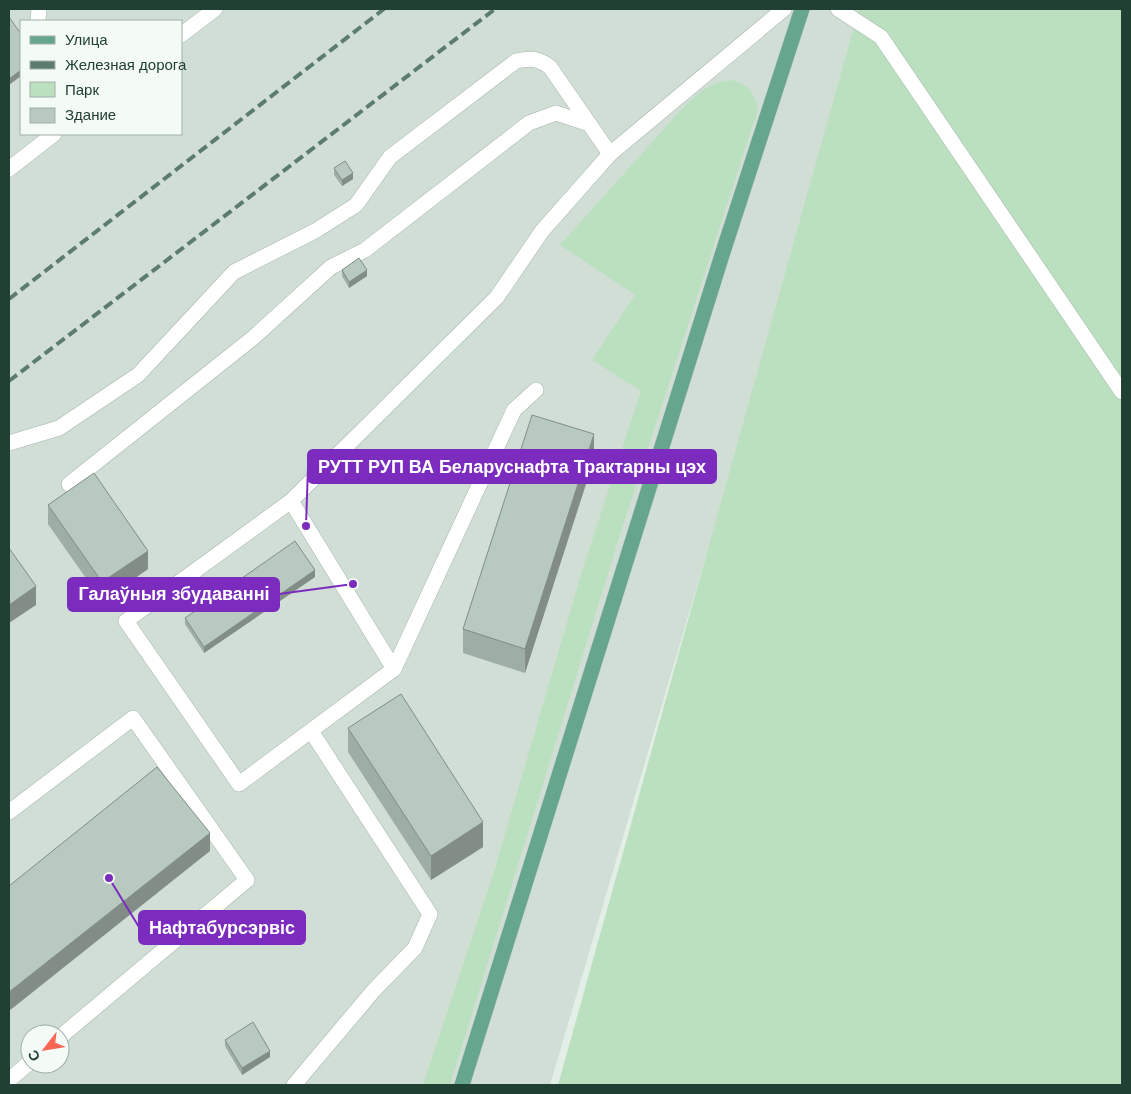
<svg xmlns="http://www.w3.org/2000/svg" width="1131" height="1094" viewBox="0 0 1131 1094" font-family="Helvetica,sans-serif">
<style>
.built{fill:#d1ded6;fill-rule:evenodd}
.green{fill:#bae0bf}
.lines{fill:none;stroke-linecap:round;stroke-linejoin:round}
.minor-casing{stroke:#a5b6ae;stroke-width:16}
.major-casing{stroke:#c1cac6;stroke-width:16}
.minor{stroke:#fff;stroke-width:15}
.major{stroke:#65a68c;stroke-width:15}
.rail{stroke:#5c7c6f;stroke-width:4;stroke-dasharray:10 5;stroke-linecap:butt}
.wall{fill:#9eada5}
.shaded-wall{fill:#818d86}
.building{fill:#b8c9c0;stroke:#818d86}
.leader{fill:none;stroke:#7b2cbf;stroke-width:2}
.callout-dot{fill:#7b2cbf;stroke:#f4faf6;stroke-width:2}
.callout{fill:#7b2cbf;stroke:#7b2cbf;stroke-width:2}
.callout-label{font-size:18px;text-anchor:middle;font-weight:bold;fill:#fff}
</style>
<rect width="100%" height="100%" fill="#e3eee7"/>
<!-- built -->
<path class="built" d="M9 9H867L550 1085H9ZM21 21H181V134H21ZM30 1034H60V1064H30Z"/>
<!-- green -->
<g class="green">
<path d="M859 9H1122V1085H558Z"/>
<path d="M732 80C749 86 753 90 758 109L618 541 450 1085H423L493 875 583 568 641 391 592 360 635 295 560 245 680 111C698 94 706 83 732 80Z"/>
</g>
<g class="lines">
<!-- minor casing -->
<g class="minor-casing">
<g id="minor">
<path d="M838 9 881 37 1122 392"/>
<path d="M38 21 39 9"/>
<path d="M181 35 215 9"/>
<path d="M9 169 54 134"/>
<path d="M9 443 59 428 138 375 234 272 315 231 356 205 390 157 516 61C530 58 538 58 550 67L610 154 784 9"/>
<path d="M69 484 254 337 331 267 365 250 529 123 556 113 589 124"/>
<path d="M291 501 394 669 239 784 126 621 291 501 497 297 542 231 610 154"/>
<path d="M394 669 514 410 536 390"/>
<path d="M9 812 133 718 247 880 60 1037"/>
<path d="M9 1080 30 1062"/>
<path d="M294 1085 374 990 415 948 430 914 311 731"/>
</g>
</g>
<!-- major casing -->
<g class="major-casing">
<path id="major" d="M462 1085 722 255 802 9"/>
</g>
<!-- minor -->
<use href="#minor" class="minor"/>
<!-- major -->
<use href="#major" class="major"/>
<!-- rail -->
<g class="rail">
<path d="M9 299 384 9"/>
<path d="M9 381 495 9"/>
</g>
</g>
<!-- wall -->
<g class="wall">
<path d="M334 168 353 179 342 186 334 175Z"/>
<path d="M342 270 367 276 349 288 342 276Z"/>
<path d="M594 459 525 673 463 653V629Z"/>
<path d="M48 505 148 569 102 601 48 524Z"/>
<path d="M315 577 204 653 185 624V618Z"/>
<path d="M348 728 483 847 431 880 348 752Z"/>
<path d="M225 1040 270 1057 242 1075 225 1046Z"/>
</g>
<!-- shaded-wall -->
<g class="shaded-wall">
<path d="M21 70V76L9 85V79Z"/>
<path d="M353 173V179L342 186V180Z"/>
<path d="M367 270V276L349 288V282Z"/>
<path d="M594 434V459L525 673V649Z"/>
<path d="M148 551V569L102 601V582Z"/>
<path d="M315 570V577L204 653V647Z"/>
<path d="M36 586V605L9 623V605Z"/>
<path d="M483 822V847L431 880V856Z"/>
<path d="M210 833V851L9 1011V992Z"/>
<path d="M270 1051V1057L242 1075V1068Z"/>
</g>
<!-- building -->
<g class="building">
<path d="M9 17 21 34V70L9 79Z"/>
<path d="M345 161 353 173 342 180 334 168Z"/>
<path d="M359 258 367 270 349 282 342 270Z"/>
<path d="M532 415 594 434 525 649 463 629Z"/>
<path d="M94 473 148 551 102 582 48 505Z"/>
<path d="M295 541 315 570 204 647 185 618Z"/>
<path d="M9 548 36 586 9 605Z"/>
<path d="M401 694 483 822 431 856 348 728Z"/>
<path d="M157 767 210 833 9 992V886Z"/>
<path d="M253 1022 270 1051 242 1068 225 1040Z"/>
</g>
<!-- callouts -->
<path class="leader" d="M306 526L308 467M353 584L279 594M109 878L139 927"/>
<g class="callout-dot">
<circle cx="306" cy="526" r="5"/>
<circle cx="353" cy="584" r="5"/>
<circle cx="109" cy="878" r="5"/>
</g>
<g class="callout">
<rect x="308" y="450" width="408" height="33" rx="5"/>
<rect x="68" y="578" width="211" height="33" rx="5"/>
<rect x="139" y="911" width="166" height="33" rx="5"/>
</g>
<g class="callout-label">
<text x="512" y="473">РУТТ РУП ВА Беларуснафта Трактарны цэх</text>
<text x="174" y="600">Галаўныя збудаванні</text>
<text x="222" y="934">Нафтабурсэрвіс</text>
</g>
<!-- border -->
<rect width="1131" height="1094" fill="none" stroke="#214034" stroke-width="20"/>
<!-- legend -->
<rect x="20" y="20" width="162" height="115" fill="#f4faf6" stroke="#a0b0a8"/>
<rect x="30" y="36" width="25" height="8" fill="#65a68c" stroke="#a0b0a8"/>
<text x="65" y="45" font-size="15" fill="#214034">Улица</text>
<rect x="30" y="61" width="25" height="8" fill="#5c7c6f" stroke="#a0b0a8"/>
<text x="65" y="70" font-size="15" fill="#214034">Железная дорога</text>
<rect x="30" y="82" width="25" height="15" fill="#bae0bf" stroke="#a0b0a8"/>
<text x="65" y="95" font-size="15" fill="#214034">Парк</text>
<rect x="30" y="108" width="25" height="15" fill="#b8c9c0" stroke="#a0b0a8"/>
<text x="65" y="120" font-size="15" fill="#214034">Здание</text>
<!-- north arrow -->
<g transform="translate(45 1049) rotate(239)"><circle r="24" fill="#f4faf6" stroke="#a0b0a8"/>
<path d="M0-4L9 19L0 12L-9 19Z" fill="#fa6654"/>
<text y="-8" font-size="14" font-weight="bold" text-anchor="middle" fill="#214034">С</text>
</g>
</svg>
